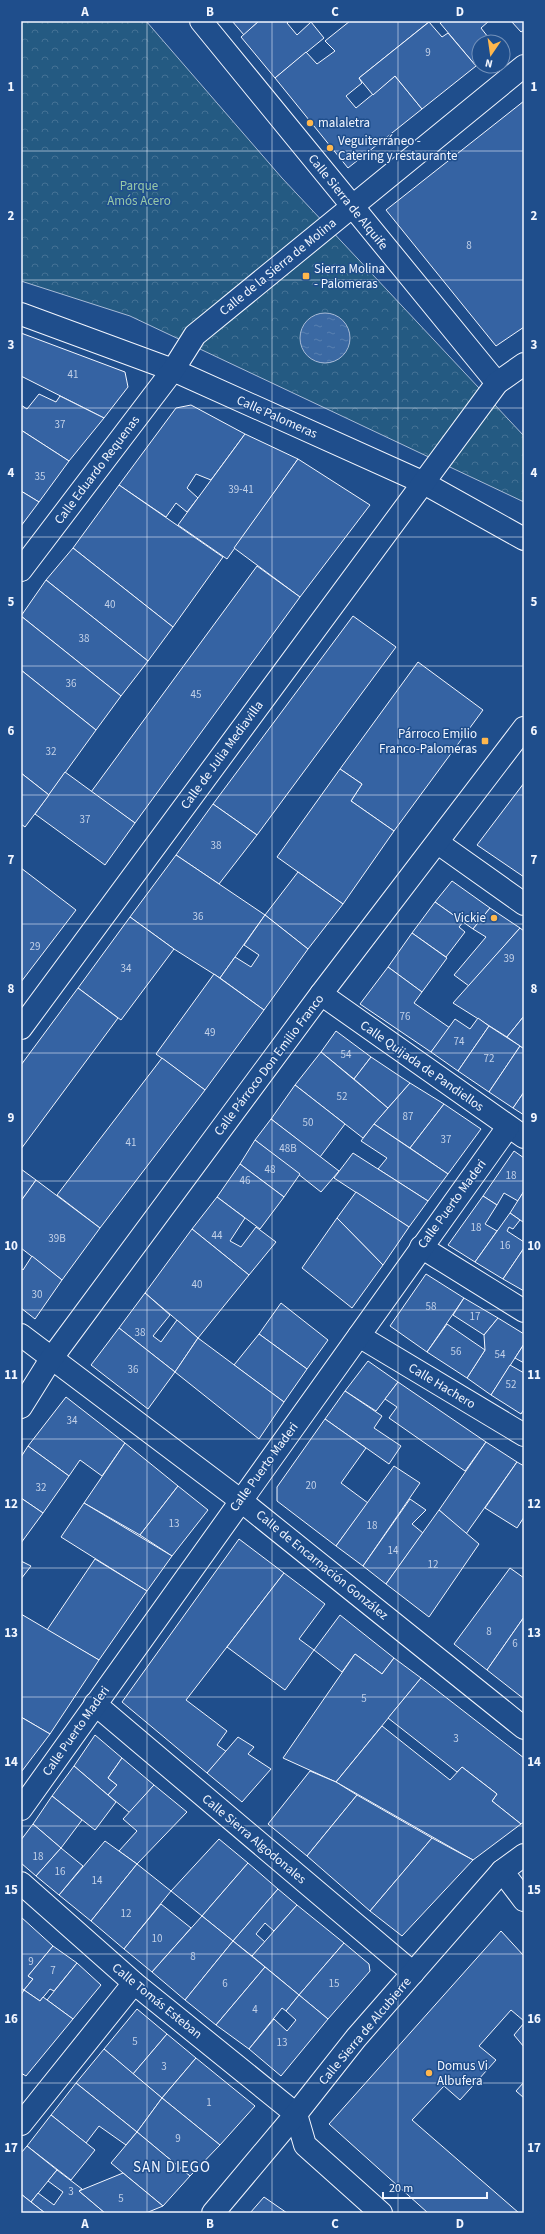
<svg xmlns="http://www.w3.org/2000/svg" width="545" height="2234" viewBox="0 0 545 2234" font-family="'Source Sans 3',sans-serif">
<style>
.park{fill:url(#park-crowns);stroke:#a8bbd7}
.water{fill:url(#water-ripples);stroke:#a8bbd7}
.building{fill:#3563a3;stroke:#f2f6ff}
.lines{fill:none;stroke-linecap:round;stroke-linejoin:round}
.minor-casing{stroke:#f2f6ff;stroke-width:24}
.minor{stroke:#1f4e8c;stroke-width:22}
.grid{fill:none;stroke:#f2f6ff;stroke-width:1;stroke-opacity:0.55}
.poi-dot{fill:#ffb74d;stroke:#1f4e8c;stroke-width:1.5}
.labels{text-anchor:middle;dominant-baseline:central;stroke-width:3;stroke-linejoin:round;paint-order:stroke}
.number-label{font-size:11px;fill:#c3d1e8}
.poi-label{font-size:13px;fill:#f2f6ff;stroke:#1f4e8c;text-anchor:start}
.park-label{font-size:13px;fill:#97c8a6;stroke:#1f4e8c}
.street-label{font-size:13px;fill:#f2f6ff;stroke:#1f4e8c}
.quarter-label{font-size:15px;letter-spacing:1px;fill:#f2f6ff;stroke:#1f4e8c}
.neatline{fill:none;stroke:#f2f6ff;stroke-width:1.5}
.grid-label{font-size:13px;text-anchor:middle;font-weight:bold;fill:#f2f6ff}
</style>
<defs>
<pattern id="park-crowns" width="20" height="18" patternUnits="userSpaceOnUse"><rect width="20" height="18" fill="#245a82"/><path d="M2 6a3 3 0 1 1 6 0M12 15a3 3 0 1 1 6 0" fill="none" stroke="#447295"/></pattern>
<pattern id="water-ripples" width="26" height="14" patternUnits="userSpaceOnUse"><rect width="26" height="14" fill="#3b69a3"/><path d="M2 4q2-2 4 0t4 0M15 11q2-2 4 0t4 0" fill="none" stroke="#587fb1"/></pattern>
</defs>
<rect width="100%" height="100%" fill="#1f4e8c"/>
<!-- park -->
<path class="park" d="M21 21H146L282 178 524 436V502L130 316 21 281Z"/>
<!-- water -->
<circle class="water" cx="325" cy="338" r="25"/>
<!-- building -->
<g class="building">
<path d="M232 21H259L244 35Z"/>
<path d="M259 21H289L287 23 297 35 311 22 324 38 275 78 241 37Z"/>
<path d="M350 21H430L359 78 362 83 346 96 356 108 395 76 422 109 348 168 275 78 306 52 317 64 335 51 325 41Z"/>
<path d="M443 21H489L481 28 488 37 485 39 488 42H479V63L476 66 440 23Z"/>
<path d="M511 21H524V30L521 32Z"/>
<path d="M429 22 442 37 448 33 476 66 422 109 395 76 373 95 359 78Z"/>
<path d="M524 101V327L496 346 386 210Z"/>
<path d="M21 333 125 372 128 387 104 418 21 376Z"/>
<path d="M39 394 56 402 60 396 104 418 69 461 21 430V405L27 409Z"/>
<path d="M191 405 245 434 211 480 196 474 187 488 198 498 187 512 176 503 166 517 119 485 176 408Z"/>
<path d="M21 430 69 461 39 502 21 491Z"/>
<path d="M245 434 298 459 227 559 178 525Z"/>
<path d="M298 459 370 505 300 597 234 548Z"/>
<path d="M119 485 223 557 173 627 73 548Z"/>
<path d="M21 491 39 502 21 526Z"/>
<path d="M73 548 173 627 148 661 46 580Z"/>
<path d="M257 566 300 597 135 823 91 792Z"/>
<path d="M46 580 148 661 121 696 21 616Z"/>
<path d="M21 616 121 696 96 730 21 670Z"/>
<path d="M353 616 396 647 257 835 213 804Z"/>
<path d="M418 662 483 710 394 831 351 801 362 784 340 769Z"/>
<path d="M21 670 96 730 49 795 21 773Z"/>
<path d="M340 769 362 784 351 801 394 831 343 904 277 857Z"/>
<path d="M65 772 135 823 105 865 35 814Z"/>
<path d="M21 773 49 795 25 827 21 824Z"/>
<path d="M524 783V877L477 845Z"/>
<path d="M213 804 257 835 219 884 176 855Z"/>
<path d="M176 855 265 915 220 978 174 949 130 917Z"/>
<path d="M21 868 76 910 21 982Z"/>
<path d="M298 872 343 904 308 949 265 915Z"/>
<path d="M452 881 490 908 473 929 435 902Z"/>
<path d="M435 902 463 922 459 927 465 932 446 957 412 933Z"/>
<path d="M490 908 520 928 469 986 454 975 486 937 473 929Z"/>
<path d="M265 915 308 949 264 1010 220 978 235 957 251 967 259 955 244 945Z"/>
<path d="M130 917 174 949 121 1020 78 988Z"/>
<path d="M520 928 524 931V1016L507 1037 453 1003Z"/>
<path d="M412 933 447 958 422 992 388 967Z"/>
<path d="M388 967 422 992 414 1003 450 1028 431 1052 360 1004Z"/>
<path d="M214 974 264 1010 205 1090 156 1054Z"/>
<path d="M78 988 118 1018 21 1149V1065Z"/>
<path d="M524 1016V1049L507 1037Z"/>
<path d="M478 1018 489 1026 458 1071 431 1052 455 1019 470 1029Z"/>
<path d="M489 1026 520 1046 489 1092 458 1071Z"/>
<path d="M336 1031 371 1057 354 1079 321 1052Z"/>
<path d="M520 1046 524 1049V1092L513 1108 489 1092Z"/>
<path d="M321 1052 388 1108 363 1138 295 1085Z"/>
<path d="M371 1057 410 1083 388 1108 354 1079Z"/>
<path d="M162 1058 205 1090 100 1228 57 1195Z"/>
<path d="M410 1083 444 1104 410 1148 374 1124Z"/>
<path d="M295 1085 345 1124 320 1157 271 1119Z"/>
<path d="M524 1092V1115L513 1108Z"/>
<path d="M444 1104 481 1129 448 1174 410 1148Z"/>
<path d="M271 1119 339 1171 321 1192 255 1140Z"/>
<path d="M374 1124 448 1174 428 1201 378 1169 387 1158 361 1141Z"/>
<path d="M255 1140 300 1174 284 1197 240 1164Z"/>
<path d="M514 1151 524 1158V1191L518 1201 504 1193 497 1205 483 1196Z"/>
<path d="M353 1153 428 1201 409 1227 334 1178Z"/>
<path d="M240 1164 284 1197 260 1229 217 1197Z"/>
<path d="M21 1169 36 1180 21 1201Z"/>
<path d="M36 1180 100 1228 62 1280 21 1248V1201Z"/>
<path d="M524 1191V1221L523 1222 510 1213Z"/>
<path d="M356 1192 409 1227 383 1265 337 1218Z"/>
<path d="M483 1196 497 1205 485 1224 497 1231 475 1262 448 1245Z"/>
<path d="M217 1197 245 1218 230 1241 241 1247 256 1227 276 1242 249 1275 192 1229Z"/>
<path d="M510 1213 520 1220 513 1229 509 1227 507 1231 524 1242V1248L503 1279 475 1262Z"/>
<path d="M337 1218 383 1265 352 1308 302 1268Z"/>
<path d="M192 1229 249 1275 198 1338 145 1293Z"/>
<path d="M524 1248V1291L503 1279Z"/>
<path d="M32 1256 62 1280 35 1319 21 1308V1268L23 1270Z"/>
<path d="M426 1274 464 1298 427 1352 390 1326Z"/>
<path d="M145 1293 170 1315 153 1336 161 1342 177 1320 198 1338 175 1372 119 1328Z"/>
<path d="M464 1298 498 1318 484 1335 453 1315Z"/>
<path d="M281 1303 328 1340 307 1369 259 1334Z"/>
<path d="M498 1318 524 1334V1344L491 1395 467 1378 485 1350 484 1335Z"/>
<path d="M447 1324 485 1350 467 1378 427 1352Z"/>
<path d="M119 1328 175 1372 148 1409 91 1365Z"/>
<path d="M259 1334 307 1369 284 1402 234 1365Z"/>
<path d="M198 1338 284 1402 259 1439 175 1372Z"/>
<path d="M524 1344V1363L515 1358Z"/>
<path d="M368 1361 398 1382 376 1411 345 1391Z"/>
<path d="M510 1365 524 1373V1409L521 1414 491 1395Z"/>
<path d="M398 1382 486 1442 465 1471 389 1418 397 1407 385 1399Z"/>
<path d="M345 1391 382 1416 374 1428 401 1446 389 1464 325 1419Z"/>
<path d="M66 1397 125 1443 102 1476 80 1460 69 1476 28 1446Z"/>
<path d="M325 1419 366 1448 341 1483 368 1503 336 1546 277 1501V1487Z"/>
<path d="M486 1442 517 1462 466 1534 439 1510Z"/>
<path d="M125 1443 178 1486 140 1535 84 1503Z"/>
<path d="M28 1446 69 1476 43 1513 21 1498V1457Z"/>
<path d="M517 1462 524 1466V1517L517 1528 485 1508Z"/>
<path d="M394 1466 420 1483 363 1566 336 1546Z"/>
<path d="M178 1486 208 1510 172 1556 140 1535Z"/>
<path d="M21 1498 43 1513 21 1543Z"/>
<path d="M410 1499 426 1510 412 1524 423 1533 386 1584 363 1566Z"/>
<path d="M84 1503 172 1556 147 1591 61 1537Z"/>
<path d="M439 1510 479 1544 429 1617 386 1584Z"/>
<path d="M239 1539 284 1573 186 1700 227 1731 217 1745 227 1752 207 1773 122 1702Z"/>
<path d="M95 1559 147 1591 99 1660 47 1630Z"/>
<path d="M21 1561 31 1566 21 1579Z"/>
<path d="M510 1568 524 1578V1617L487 1670 454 1644Z"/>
<path d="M284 1573 325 1604 299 1639 314 1650 285 1690 227 1647Z"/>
<path d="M21 1614 99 1660 50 1734 21 1717Z"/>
<path d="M340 1615 394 1658 382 1674 355 1654 342 1672 314 1650Z"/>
<path d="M524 1617V1699L487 1670Z"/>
<path d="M355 1654 382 1674 394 1658 421 1678 336 1782 283 1758Z"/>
<path d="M421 1678 524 1758V1822L521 1824 492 1801 497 1794 462 1767 457 1772 388 1718Z"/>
<path d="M21 1717 50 1734 22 1771 21 1770Z"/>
<path d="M382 1726 450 1780 462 1767 497 1794 492 1801 521 1824 473 1860 336 1782Z"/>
<path d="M95 1735 122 1758 108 1778 117 1785 108 1795 74 1766Z"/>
<path d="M238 1737 254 1747 248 1754 271 1769 242 1802 207 1773Z"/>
<path d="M122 1758 154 1785 130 1813 108 1795 117 1785 108 1778Z"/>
<path d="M74 1766 116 1802 95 1830 52 1796Z"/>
<path d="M310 1771 336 1782 357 1795 307 1856 268 1824Z"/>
<path d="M154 1785 187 1812 137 1864 119 1851 137 1831 123 1819Z"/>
<path d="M357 1795 432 1838 370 1911 307 1856Z"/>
<path d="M52 1796 82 1820 61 1848 33 1824Z"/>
<path d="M33 1824 61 1848 36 1876 21 1863V1840Z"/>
<path d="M432 1838 473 1860 402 1936 370 1911Z"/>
<path d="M219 1839 248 1863 202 1916 171 1891Z"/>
<path d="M105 1841 137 1864 91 1921 59 1895Z"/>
<path d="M61 1848 83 1866 59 1895 36 1876Z"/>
<path d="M248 1863 278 1889 233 1941 202 1916Z"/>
<path d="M137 1864 171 1891 124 1949 91 1921Z"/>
<path d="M278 1889 297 1905 274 1931 265 1923 256 1934 265 1942 252 1956 233 1941Z"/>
<path d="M161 1904 191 1928 152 1972 124 1949Z"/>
<path d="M297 1905 344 1943 299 1995 252 1956Z"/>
<path d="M202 1916 233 1941 185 2000 152 1972Z"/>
<path d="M21 1917 53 1946 28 1976 33 1979 24 1990 21 1988Z"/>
<path d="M501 1931 524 1956V2021L511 2010 479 2046 496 2060 460 2100 444 2086 412 2120 519 2213H428L329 2124Z"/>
<path d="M233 1941 265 1967 216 2025 185 2000Z"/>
<path d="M344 1943 369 1964 370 1971 328 2019 299 1995Z"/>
<path d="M53 1946 77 1963 54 1991 50 1989 40 2001 24 1990 33 1979 28 1976Z"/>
<path d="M77 1963 101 1985 73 2019 47 2000Z"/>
<path d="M265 1967 299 1995 286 2011 282 2008 249 2049 216 2025Z"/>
<path d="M24 1990 40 2001 43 1997 73 2019 26 2076 21 2073V1995Z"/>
<path d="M299 1995 328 2019 281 2076 249 2049 274 2019 287 2031 296 2020 286 2011Z"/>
<path d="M137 2009 167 2034 133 2074 104 2049Z"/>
<path d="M524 2023V2047L514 2035Z"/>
<path d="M167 2034 196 2058 162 2098 133 2074Z"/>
<path d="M104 2049 162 2098 137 2132 76 2083Z"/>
<path d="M196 2058 255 2106 220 2145 162 2098Z"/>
<path d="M524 2082V2098L516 2091Z"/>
<path d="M76 2083 137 2132 126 2145 99 2126 86 2143 51 2115Z"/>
<path d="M162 2098 220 2145 190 2176 137 2132Z"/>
<path d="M51 2115 95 2150 71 2180 27 2146Z"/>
<path d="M137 2132 190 2176 163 2206 111 2163Z"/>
<path d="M27 2146 57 2170 31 2202 21 2194V2153Z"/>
<path d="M57 2170 82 2189 79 2191 105 2213H45L31 2202 38 2193 54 2205 63 2192 48 2181Z"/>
<path d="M123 2173 163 2206 146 2213H105L79 2191Z"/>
<path d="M21 2194 31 2202 45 2213H21Z"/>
<path d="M264 2197 287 2213H250Z"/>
</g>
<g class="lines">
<!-- minor casing -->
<g class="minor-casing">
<g id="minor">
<path d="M201 21 497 383"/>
<path d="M21 314 173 370 422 482 524 539"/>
<path d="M21 570 173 370 195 335 524 66"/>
<path d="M438 843 524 904"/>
<path d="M321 994 524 1137"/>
<path d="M21 1028 497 383 524 364"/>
<path d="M421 1247 524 1311"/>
<path d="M21 1335 240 1500 524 1728"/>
<path d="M359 1336 524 1435"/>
<path d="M21 1407 51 1359 321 994 524 728"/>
<path d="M95 1704 413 1973"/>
<path d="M21 1809 508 1127"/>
<path d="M502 1871 524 1900"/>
<path d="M21 1883 134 1983 296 2114"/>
<path d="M296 2114 305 2145 381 2213"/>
<path d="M21 2124 134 1983"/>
<path d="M213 2213 296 2114 356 2038 502 1871 524 1855"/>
</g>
</g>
<!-- minor -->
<use href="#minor" class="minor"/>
</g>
<!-- grid -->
<path class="grid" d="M147 21V2213M272 21V2213M398 21V2213M21 151H524M21 280H524M21 408H524M21 537H524M21 666H524M21 795H524M21 924H524M21 1053H524M21 1181H524M21 1310H524M21 1439H524M21 1568H524M21 1697H524M21 1826H524M21 1954H524M21 2083H524"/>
<!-- markers -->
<g class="poi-dot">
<circle cx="310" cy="123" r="4"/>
<circle cx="330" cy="148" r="4"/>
<rect x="302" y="272" width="8" height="8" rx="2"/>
<rect x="481" y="737" width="8" height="8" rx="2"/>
<circle cx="494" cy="918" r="4"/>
<circle cx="429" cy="2073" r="4"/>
</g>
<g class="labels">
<!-- number labels -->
<g class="number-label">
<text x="428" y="52">9</text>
<text x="469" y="245">8</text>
<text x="73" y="374">41</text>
<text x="60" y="424">37</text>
<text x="40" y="476">35</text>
<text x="241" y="489">39-41</text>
<text x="110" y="604">40</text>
<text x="84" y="638">38</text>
<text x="71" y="683">36</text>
<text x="196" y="694">45</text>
<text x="51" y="751">32</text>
<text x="85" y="819">37</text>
<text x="216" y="845">38</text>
<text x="198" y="916">36</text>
<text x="35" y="946">29</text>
<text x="509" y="958">39</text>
<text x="126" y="968">34</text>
<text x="405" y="1016">76</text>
<text x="210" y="1032">49</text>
<text x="459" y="1041">74</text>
<text x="346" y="1054">54</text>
<text x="489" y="1058">72</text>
<text x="342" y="1096">52</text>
<text x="408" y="1116">87</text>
<text x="308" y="1122">50</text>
<text x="446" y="1139">37</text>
<text x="131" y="1142">41</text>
<text x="288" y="1148">48B</text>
<text x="270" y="1169">48</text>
<text x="511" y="1175">18</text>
<text x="245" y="1180">46</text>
<text x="476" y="1227">18</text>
<text x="217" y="1235">44</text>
<text x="57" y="1238">39B</text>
<text x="505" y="1245">16</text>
<text x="197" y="1284">40</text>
<text x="37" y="1294">30</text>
<text x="431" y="1306">58</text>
<text x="475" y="1316">17</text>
<text x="140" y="1332">38</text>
<text x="456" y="1351">56</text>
<text x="500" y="1354">54</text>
<text x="133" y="1369">36</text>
<text x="511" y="1384">52</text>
<text x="72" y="1420">34</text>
<text x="311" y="1485">20</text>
<text x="41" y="1487">32</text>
<text x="174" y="1523">13</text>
<text x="372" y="1525">18</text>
<text x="393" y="1550">14</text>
<text x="433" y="1564">12</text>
<text x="489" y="1631">8</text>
<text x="515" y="1643">6</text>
<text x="364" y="1698">5</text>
<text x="456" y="1738">3</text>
<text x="38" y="1856">18</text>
<text x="60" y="1871">16</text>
<text x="97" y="1880">14</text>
<text x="126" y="1913">12</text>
<text x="157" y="1938">10</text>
<text x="193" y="1956">8</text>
<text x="31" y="1961">9</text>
<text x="53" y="1970">7</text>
<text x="225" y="1983">6</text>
<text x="334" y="1983">15</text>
<text x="255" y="2009">4</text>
<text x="135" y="2041">5</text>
<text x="282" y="2042">13</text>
<text x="164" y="2066">3</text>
<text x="209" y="2102">1</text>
<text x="178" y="2138">9</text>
<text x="71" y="2191">3</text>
<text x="121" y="2198">5</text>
</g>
<!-- poi labels -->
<g class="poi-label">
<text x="318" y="123">malaletra</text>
<text x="338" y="141">Veguiterráneo -<tspan x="338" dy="15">Catering y restaurante</tspan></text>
<text x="314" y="269">Sierra Molina<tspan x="314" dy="15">- Palomeras</tspan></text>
<text x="477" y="734" text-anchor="end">Párroco Emilio<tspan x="477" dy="15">Franco-Palomeras</tspan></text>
<text x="486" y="918" text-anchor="end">Vickie</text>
<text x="437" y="2066">Domus Vi<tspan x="437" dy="15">Albufera</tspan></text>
</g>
<!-- park labels -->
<g class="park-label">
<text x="139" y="186">Parque<tspan x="139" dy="15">Amós Acero</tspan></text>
</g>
<!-- street labels -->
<g class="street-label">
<text transform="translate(348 202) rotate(51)">Calle Sierra de Alquife</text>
<text transform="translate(278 267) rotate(-39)">Calle de la Sierra de Molina</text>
<text transform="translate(277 417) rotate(24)">Calle Palomeras</text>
<text transform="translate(97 470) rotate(-53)">Calle Eduardo Requenas</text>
<text transform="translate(222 755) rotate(-54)">Calle de Julia Mediavilla</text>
<text transform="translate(269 1065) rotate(-53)">Calle Párroco Don Emilio Franco</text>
<text transform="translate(422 1066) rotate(35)">Calle Quijada de Pandiellos</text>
<text transform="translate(452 1204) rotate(-54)">Calle Puerto Maderi</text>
<text transform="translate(442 1386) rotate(31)">Calle Hachero</text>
<text transform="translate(264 1467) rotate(-54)">Calle Puerto Maderi</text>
<text transform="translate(322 1565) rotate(39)">Calle de Encarnación González</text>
<text transform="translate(76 1731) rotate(-55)">Calle Puerto Maderi</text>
<text transform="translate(254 1839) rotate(40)">Calle Sierra Algodonales</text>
<text transform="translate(157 2001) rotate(39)">Calle Tomás Esteban</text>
<text transform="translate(365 2031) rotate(-50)">Calle Sierra de Alcubierre</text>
</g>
<!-- quarter labels -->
<g class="quarter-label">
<text x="172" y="2167">SAN DIEGO</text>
</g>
</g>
<!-- border -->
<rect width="545" height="2234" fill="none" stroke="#1f4e8c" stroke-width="44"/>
<!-- north arrow -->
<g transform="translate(491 54) rotate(193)"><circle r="19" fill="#1f4e8c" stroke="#7391ba"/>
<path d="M0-3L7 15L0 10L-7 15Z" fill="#ffb74d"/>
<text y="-6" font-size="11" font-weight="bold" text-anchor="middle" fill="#f2f6ff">N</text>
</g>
<!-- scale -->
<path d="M383 2192v6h104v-6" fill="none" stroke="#f2f6ff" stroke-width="2"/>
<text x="389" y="2192" font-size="12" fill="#f2f6ff" stroke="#1f4e8c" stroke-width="3" paint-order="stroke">20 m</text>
<rect x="22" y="22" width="501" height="2190" class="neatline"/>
<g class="grid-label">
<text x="85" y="16">A</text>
<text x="210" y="16">B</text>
<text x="335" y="16">C</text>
<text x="460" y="16">D</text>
<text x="11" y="91">1</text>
<text x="534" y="91">1</text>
<text x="11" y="220">2</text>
<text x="534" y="220">2</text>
<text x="11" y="349">3</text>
<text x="534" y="349">3</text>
<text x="11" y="477">4</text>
<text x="534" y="477">4</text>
<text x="11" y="606">5</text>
<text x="534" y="606">5</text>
<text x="11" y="735">6</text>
<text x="534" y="735">6</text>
<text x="11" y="864">7</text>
<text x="534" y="864">7</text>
<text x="11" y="993">8</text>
<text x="534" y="993">8</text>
<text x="11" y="1122">9</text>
<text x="534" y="1122">9</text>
<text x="11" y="1250">10</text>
<text x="534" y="1250">10</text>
<text x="11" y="1379">11</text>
<text x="534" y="1379">11</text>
<text x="11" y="1508">12</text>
<text x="534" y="1508">12</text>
<text x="11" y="1637">13</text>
<text x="534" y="1637">13</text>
<text x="11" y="1766">14</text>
<text x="534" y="1766">14</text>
<text x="11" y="1894">15</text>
<text x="534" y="1894">15</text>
<text x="11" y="2023">16</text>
<text x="534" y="2023">16</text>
<text x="11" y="2152">17</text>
<text x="534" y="2152">17</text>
<text x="85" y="2228">A</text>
<text x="210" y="2228">B</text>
<text x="335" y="2228">C</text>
<text x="460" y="2228">D</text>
</g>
</svg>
